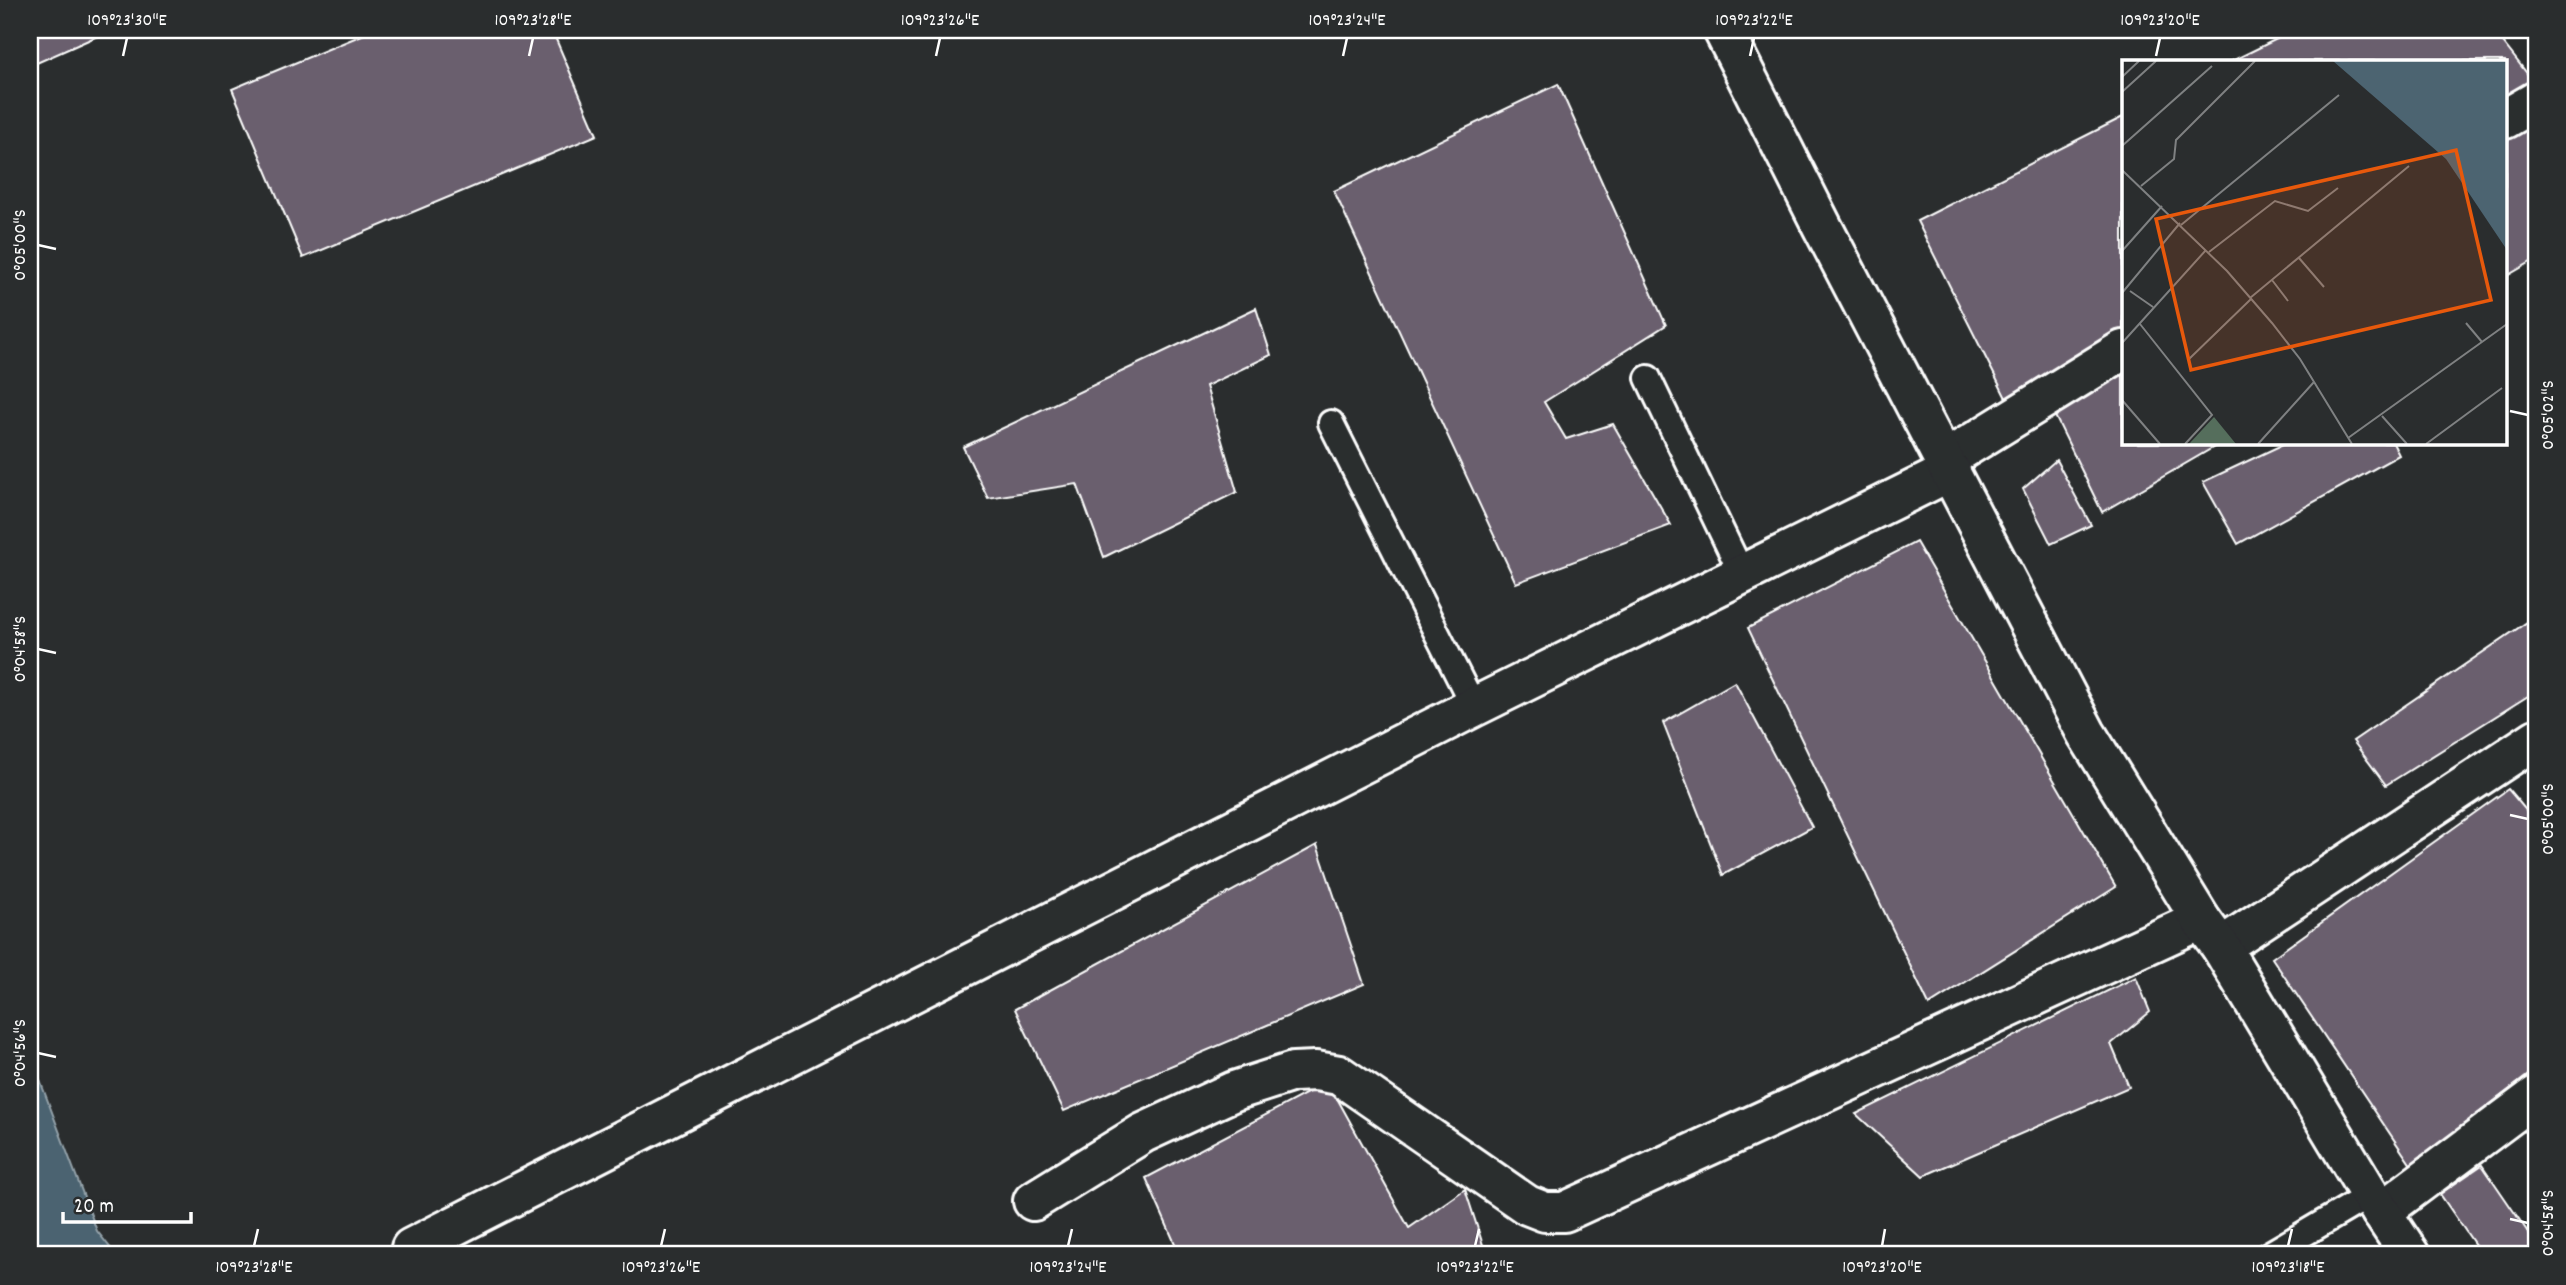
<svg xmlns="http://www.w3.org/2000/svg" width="2566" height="1285" viewBox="0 0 2566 1285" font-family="Dekko,sans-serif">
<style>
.water{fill:#4c6471;stroke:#94a2aa;stroke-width:2}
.building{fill:#6a5f6e;stroke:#fff;stroke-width:2}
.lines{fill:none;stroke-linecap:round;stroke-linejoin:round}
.service-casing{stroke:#fff;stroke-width:30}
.minor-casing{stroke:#fff;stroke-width:44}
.secondary-casing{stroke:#fff;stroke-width:44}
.service{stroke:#2a2d2e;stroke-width:24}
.minor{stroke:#2a2d2e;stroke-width:38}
.secondary{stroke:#2a2d2e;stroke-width:38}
.ticks{fill:none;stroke:#fff;stroke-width:2.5}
.inset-road{fill:none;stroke:#7f8182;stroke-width:2}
.view{fill:#e8590c;fill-opacity:0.15;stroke:#e8590c;stroke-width:3.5}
.inset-edge{fill:none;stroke:#fff;stroke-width:3.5}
.neatline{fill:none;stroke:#fff;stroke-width:2.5}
.ticks-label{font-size:18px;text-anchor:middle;fill:#fff}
</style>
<rect width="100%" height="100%" fill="#2a2d2e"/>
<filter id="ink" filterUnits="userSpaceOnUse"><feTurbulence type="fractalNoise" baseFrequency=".0143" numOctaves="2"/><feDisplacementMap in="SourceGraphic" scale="14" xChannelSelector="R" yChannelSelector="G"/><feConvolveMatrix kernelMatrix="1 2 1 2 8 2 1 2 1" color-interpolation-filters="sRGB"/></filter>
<g filter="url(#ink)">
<!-- water -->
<path class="water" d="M30 1054 97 1231 116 1255H30Z"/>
<!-- building -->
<g class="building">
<path d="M30 30H111L30 66Z"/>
<path d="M374 30H552L597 135 303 258 232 89Z"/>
<path d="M2295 30H2493L2536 85 2505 104V61H2232Z"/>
<path d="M1558 84 1666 325 1544 402 1566 439 1613 424 1671 525 1516 583 1334 191Z"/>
<path d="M2123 117V335L2009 404 1917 221Z"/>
<path d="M2536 123V259L2505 277V142Z"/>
<path d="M1256 308 1271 355 1206 386 1237 492 1104 557 1077 484 988 498 963 447Z"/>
<path d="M2123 372V443H2221L2102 512 2054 414Z"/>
<path d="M2286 443H2393L2399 455 2238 544 2203 482Z"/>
<path d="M2056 460 2091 525 2051 544 2023 489Z"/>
<path d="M1916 542 2116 887 1929 1005 1748 628Z"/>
<path d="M2536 616V691L2386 785 2353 741Z"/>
<path d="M1735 682 1812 827 1723 875 1663 723Z"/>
<path d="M2508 789 2536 822V1069L2411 1165 2272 958Z"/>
<path d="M1317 845 1364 984 1064 1111 1015 1009Z"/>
<path d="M2136 977 2150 1012 2111 1044 2129 1087 1923 1176 1856 1114Z"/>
<path d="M1328 1082 1409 1228 1465 1189 1483 1245 1459 1255H1180L1146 1178Z"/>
<path d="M2482 1165 2536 1244V1255H2482L2440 1194Z"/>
</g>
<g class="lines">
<!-- service casing -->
<g class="service-casing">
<g id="service">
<path d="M1648 378 1742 574"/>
<path d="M1331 423 1474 707"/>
<path d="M2268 1255 2370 1195"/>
</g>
</g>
<!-- minor casing -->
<g class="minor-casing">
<g id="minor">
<path d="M2505 119 2536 101"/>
<path d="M1945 460 2123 350"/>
<path d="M2221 947 2536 739"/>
<path d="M1033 1201 1143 1133 1234 1091 1293 1072 1316 1071 1339 1075 1527 1205 1545 1212H1564L2201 920"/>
<path d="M2381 1212 2536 1096"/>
<path d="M411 1248 1474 707 1951 471"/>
</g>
</g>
<!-- secondary casing -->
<g class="secondary-casing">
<path id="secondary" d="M1723 30 1822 226 2086 733 2201 920 2221 947 2370 1195 2410 1255"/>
</g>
<!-- service -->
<use href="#service" class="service"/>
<!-- minor -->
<use href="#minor" class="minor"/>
<!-- secondary -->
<use href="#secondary" class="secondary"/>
</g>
</g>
<!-- ticks -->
<path class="ticks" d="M123 56 127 38M529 56 533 38M936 56 940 38M1343 56 1347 38M1750 56 1754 38M2156 56 2160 38M38 245 56 249M2510 411 2528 415M38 649 56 653M2510 815 2528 819M38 1053 56 1057M2510 1219 2528 1223M254 1246 258 1229M661 1246 665 1229M1068 1246 1072 1229M1475 1246 1479 1229M1882 1246 1885 1229M2288 1246 2292 1229"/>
<!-- overview -->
<g transform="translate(2122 60)">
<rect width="385" height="385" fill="#2a2d2e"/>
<path d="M92 357 114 384H67Z" fill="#556e5c"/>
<path d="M211 1H385V190L324 99Z" fill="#4c6471"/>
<path class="inset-road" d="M0 17 17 1M0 32 34 1M0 86 90 6M0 110 105 211 150 263 178 299 230 384M19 126 52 99 54 80 133 1M59 165 217 35M0 191 40 146M87 192 153 141 186 151 216 128M177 198 202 227M150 220 166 241M8 231 31 247M0 233 58 163M128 238 287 106M344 263 360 282M18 264 90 355 63 384M0 283 84 190M66 300 129 239M0 340 38 384M260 356 285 384M226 378 385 264M136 384 192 322M304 384 380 328"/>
<path class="view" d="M334 90 369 240 69 310 34 159Z"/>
<rect width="385" height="385" class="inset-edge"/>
</g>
<!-- margin -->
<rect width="2566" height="1285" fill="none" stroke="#2a2d2e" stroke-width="77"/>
<!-- scale -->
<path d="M63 1212v10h128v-10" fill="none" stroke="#ffffff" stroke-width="3.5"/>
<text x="74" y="1212" font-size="21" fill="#ffffff" stroke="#2a2d2e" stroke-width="5" paint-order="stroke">20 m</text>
<rect x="38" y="38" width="2490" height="1208" class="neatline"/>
<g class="ticks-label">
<text x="127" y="25">109°23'30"E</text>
<text x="533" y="25">109°23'28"E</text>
<text x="940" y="25">109°23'26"E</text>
<text x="1347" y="25">109°23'24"E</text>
<text x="1754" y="25">109°23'22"E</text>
<text x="2160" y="25">109°23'20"E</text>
<text transform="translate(19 245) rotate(-90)" y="6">0°05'00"S</text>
<text transform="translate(2547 415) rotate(-90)" y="6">0°05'02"S</text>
<text transform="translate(19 649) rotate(-90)" y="6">0°04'58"S</text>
<text transform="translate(2547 819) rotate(-90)" y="6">0°05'00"S</text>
<text transform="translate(19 1053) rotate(-90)" y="6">0°04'56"S</text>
<text transform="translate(2547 1223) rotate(-90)" y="6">0°04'58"S</text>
<text x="254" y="1272">109°23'28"E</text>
<text x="661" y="1272">109°23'26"E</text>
<text x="1068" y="1272">109°23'24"E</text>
<text x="1475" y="1272">109°23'22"E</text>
<text x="1882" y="1272">109°23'20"E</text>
<text x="2288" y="1272">109°23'18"E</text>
</g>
</svg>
